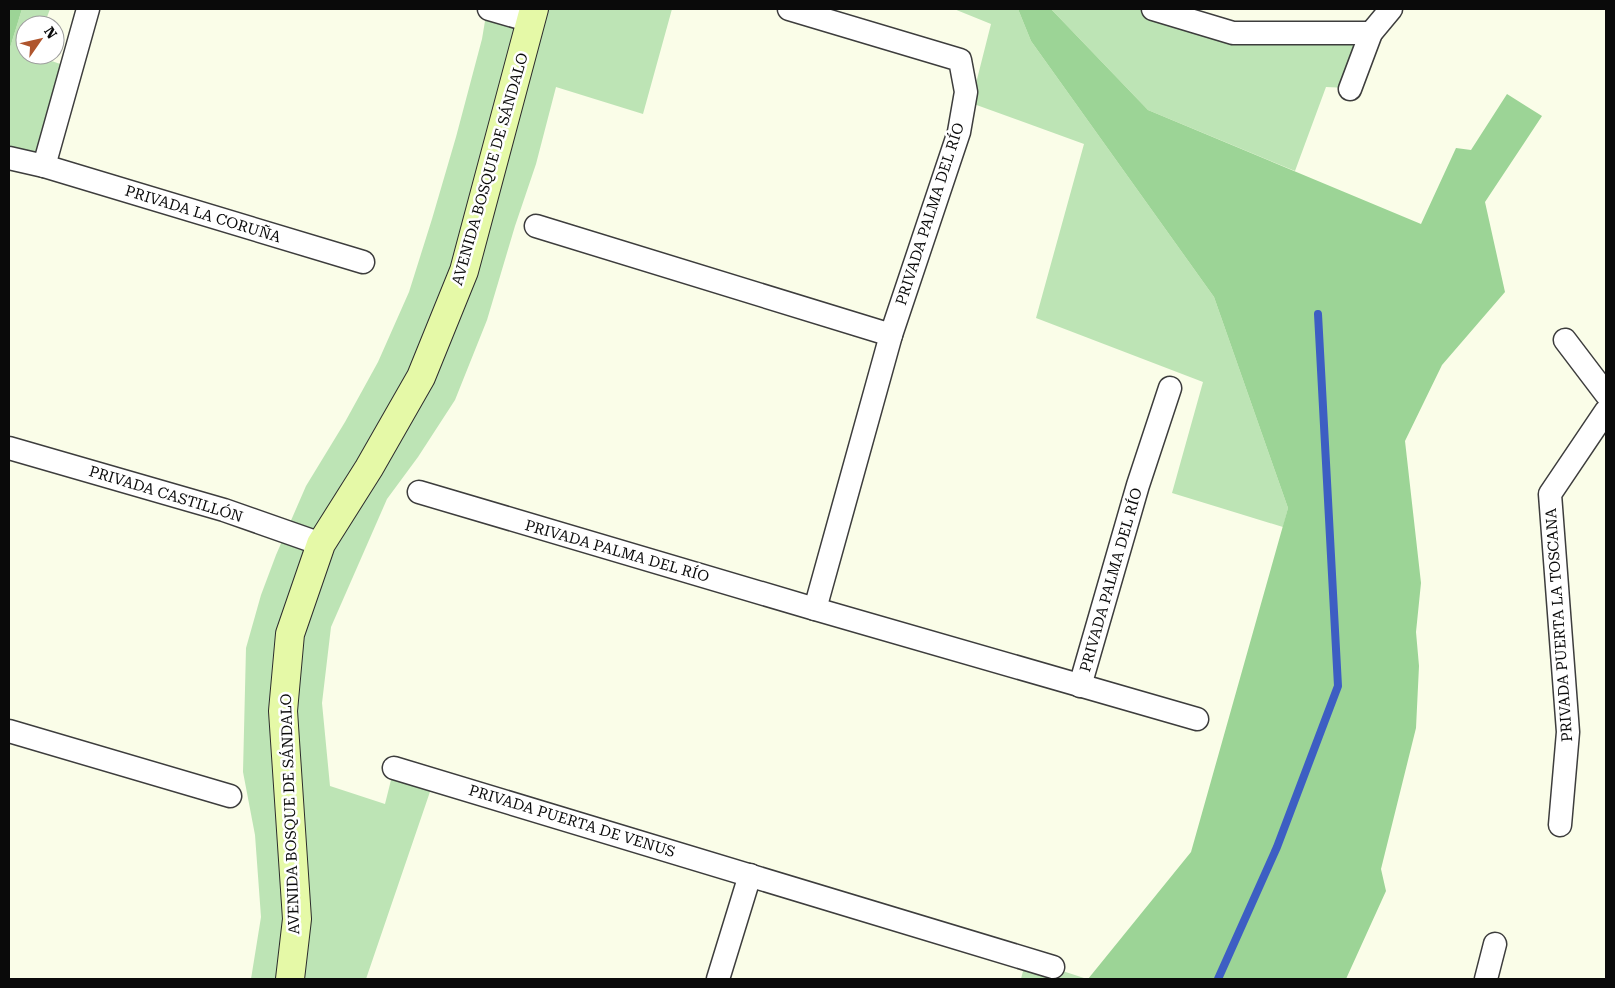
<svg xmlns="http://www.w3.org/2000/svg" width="1615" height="988" viewBox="0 0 1615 988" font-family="'Roboto Serif',serif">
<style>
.green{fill:#bde4b5}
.forest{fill:#9cd496}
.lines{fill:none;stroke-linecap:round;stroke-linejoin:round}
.stream{stroke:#3d5ec3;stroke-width:8}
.street-casing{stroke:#3d3d3d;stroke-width:25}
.secondary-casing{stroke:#2c2c2c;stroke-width:30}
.street{stroke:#fff;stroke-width:22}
.secondary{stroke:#e5f9a7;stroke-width:28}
.labels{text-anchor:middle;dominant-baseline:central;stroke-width:5;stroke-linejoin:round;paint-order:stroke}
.street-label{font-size:15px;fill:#0a0a0a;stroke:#fff}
</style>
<rect width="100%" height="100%" fill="#fafde8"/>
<!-- green -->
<g class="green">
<path d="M22 9H50L44 25H25V55H34L72 68 43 164 9 157V51Z"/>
<path d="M487 9H672L643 114 556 87 536 164 515 226 487 320 455 400 418 457 387 499 331 627 322 703 330 786 385 804 394 768 434 780 366 979H251L261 917 255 835 243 772 246 648 261 595 276 555 306 486 345 422 378 362 409 292 432 219 456 137 482 39Z"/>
<path d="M954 9H1018L1031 41 1214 297 1288 508 1283 527 1172 493 1203 382 1036 318 1084 144 971 103 991 24Z"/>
<path d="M1051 9H1148L1232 35 1366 36 1348 88 1326 87 1295 171 1148 110Z"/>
<path d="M1026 959 1087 979H1021Z"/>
</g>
<!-- forest -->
<g class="forest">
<path d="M9 9H22L9 51Z"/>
<path d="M1018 9H1051L1148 110 1421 224 1456 148 1471 150 1507 94 1542 116 1485 202 1505 292 1442 365 1405 441 1421 583 1416 632 1419 666 1416 728 1381 869 1386 891 1346 979H1088L1191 852 1288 508 1214 297 1031 41Z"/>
</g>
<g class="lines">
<!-- stream -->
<path class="stream" d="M1218 979 1277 847 1338 686 1318 314"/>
<!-- street casing -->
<g class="street-casing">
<g id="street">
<path d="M489 9 531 21"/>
<path d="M789 9 960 60 966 92 959 132 891 335 815 609"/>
<path d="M1153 9 1233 33H1371"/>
<path d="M1350 89 1371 33 1391 9"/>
<path d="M9 158 44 166 88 9"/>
<path d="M44 166 363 262"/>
<path d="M536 226 891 335"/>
<path d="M1565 340 1606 394"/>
<path d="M9 448 224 510 321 544"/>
<path d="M419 492 815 609 1197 719"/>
<path d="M1080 686 1138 485 1170 388"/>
<path d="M9 731 230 796"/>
<path d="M394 768 1053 967"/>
<path d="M1560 825 1568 732 1550 494 1606 411"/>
<path d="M718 979 750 875"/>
<path d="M1486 979 1495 944"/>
</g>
</g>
<!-- secondary casing -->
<g class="secondary-casing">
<path id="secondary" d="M290 979 297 919 283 711 290 634 321 544 369 468 421 377 464 271 534 9"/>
</g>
<!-- street -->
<use href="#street" class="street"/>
<!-- secondary -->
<use href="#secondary" class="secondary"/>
</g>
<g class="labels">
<!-- street labels -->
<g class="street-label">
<text transform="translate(490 169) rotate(-74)">AVENIDA BOSQUE DE SÁNDALO</text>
<text transform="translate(203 214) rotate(17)">PRIVADA LA CORUÑA</text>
<text transform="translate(930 214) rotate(-72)">PRIVADA PALMA DEL RÍO</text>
<text transform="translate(166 494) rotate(17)">PRIVADA CASTILLÓN</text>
<text transform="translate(617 551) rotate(16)">PRIVADA PALMA DEL RÍO</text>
<text transform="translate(1111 580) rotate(-74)">PRIVADA PALMA DEL RÍO</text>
<text transform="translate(1559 625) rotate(-94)">PRIVADA PUERTA LA TOSCANA</text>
<text transform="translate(290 814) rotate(-92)">AVENIDA BOSQUE DE SÁNDALO</text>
<text transform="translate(572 821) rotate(17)">PRIVADA PUERTA DE VENUS</text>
</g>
</g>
<!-- border -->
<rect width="1615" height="988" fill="none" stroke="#0a0a0a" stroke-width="20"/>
<!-- north arrow -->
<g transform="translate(40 40) rotate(56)"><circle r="24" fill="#ffffff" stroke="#9d9d9d"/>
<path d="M0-4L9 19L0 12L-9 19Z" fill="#af552d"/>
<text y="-8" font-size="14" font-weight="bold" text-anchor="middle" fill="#0a0a0a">N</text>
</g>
</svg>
